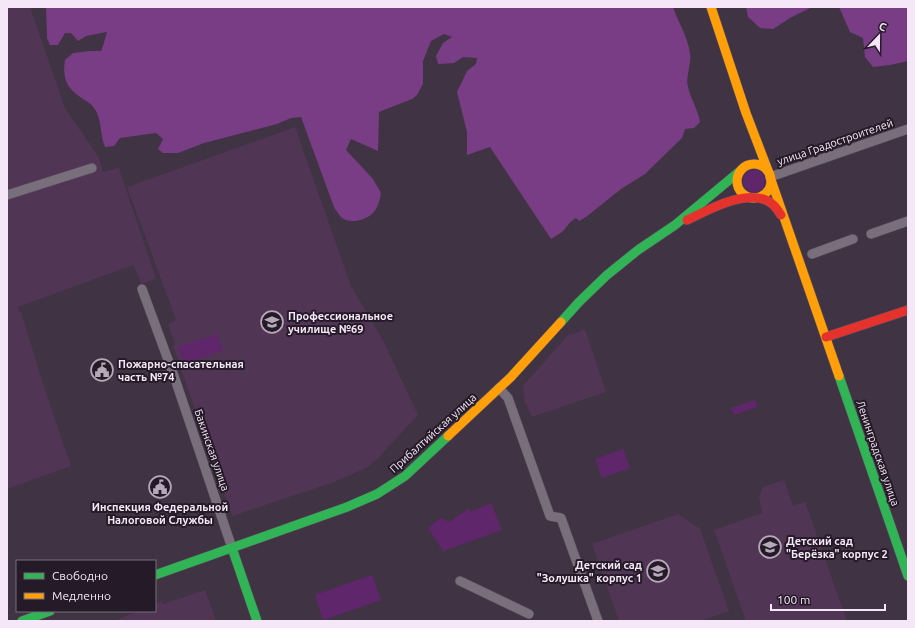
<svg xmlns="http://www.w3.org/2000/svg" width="915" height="628" viewBox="0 0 915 628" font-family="Ubuntu,sans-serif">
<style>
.built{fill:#503554}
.green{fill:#60266c}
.forest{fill:#783d84}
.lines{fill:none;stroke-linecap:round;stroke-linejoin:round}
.street-casing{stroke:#5c515e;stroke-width:10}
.fast-casing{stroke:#5c515e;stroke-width:10}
.slow-casing{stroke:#5c515e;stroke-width:10}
.jam-casing{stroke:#5c515e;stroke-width:10}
.street{stroke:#796e7b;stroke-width:9}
.fast{stroke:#30b455;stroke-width:9}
.slow{stroke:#ff9f0a;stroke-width:9}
.jam{stroke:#e5322d;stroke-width:9}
.labels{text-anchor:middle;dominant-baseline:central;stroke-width:4;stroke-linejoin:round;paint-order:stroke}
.street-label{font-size:11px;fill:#f5e6f8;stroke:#251a27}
.poi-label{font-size:11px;font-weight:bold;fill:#f5e6f8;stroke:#251a27;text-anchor:start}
</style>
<rect width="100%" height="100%" fill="#403343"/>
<!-- built -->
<g class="built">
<path d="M7 7H30L65 108 98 156 103 172 119 168 156 279 142 284 133 265 18 307 20 312H21L43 384 71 466 7 489Z"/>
<path d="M295 127 351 286 384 342 418 415 378 458 368 467 334 482 232 516 173 346 175 344 168 324 176 320 127 187Z"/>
<path d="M585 329 606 392 532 417 525 402 523 386 569 334 571 335Z"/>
<path d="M784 480 793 506 805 502 847 621H746L714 530 762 513 759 497 763 487Z"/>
<path d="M678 514 700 529 729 611 701 621H619L592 544Z"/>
<path d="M205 590 216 621H114L138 611H155V604L161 601 163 604Z"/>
</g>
<!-- green -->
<g class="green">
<circle cx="754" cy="181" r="11"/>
<path d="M217 334 223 350 184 364 178 347Z"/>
<path d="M755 400 757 407 734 415 731 408Z"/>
<path d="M623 449 630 468 602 478 595 459Z"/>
<path d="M491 503 502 530 443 551 428 528 441 518 449 522 469 508 471 512Z"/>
<path d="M372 575 381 600 323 620 315 595Z"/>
</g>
<!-- forest -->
<g class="forest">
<path d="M46 7H673C678 22 688 37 690 53 692 64 685 76 688 87 691 100 698 109 700 122L694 128 685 129 682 138 645 174 621 189 586 217 579 221 576 218C569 222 568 226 562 232 559 234 555 236 551 239L490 147 467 155V132L457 92 467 71 476 64 477 58 463 57 454 63 438 64 436 56 443 43 452 37 444 34 431 41 423 61V84L417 95 412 99 379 112 378 151 351 139 346 150 373 179 381 193C380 199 378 208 373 213 366 220 349 225 341 217 338 214 336 210 334 207L301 117 291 118 277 124 204 143 178 153H163L158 149 163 139 156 133 120 138 114 146 105 147C100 135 102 122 96 111 91 101 82 100 75 93 64 84 63 73 65 60L73 53 90 51H101L103 46 107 32 86 36 78 41 71 33H65L58 45H50L47 38Z"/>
<path d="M746 7H812L790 18 773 29 760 28 748 17Z"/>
<path d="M839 7H908V61L890 65 873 67 865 57 863 38 850 32Z"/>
</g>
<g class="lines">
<!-- street casing -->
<g class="street-casing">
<g id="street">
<path d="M770 177 908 129"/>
<path d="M7 195 92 168"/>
<path d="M871 234 908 221"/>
<path d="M812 254 853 239"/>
<path d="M142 289 174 376 232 548"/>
<path d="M499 388 508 398 550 516 561 518 598 621"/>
<path d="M460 581 529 614"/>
</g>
</g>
<!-- fast casing -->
<g class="fast-casing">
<g id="fast">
<path d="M561 322 579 302 607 275 638 250 675 225 740 171"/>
<path d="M839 376 908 576"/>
<path d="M232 548 257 621"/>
<path d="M155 575 347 507 377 494 405 476 448 436"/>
<path d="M22 621 50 611"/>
</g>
</g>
<!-- slow casing -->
<g class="slow-casing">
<g id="slow">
<path d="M711 7 746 113 769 173"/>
<circle cx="754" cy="181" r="17"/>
<path d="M770 177 839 376"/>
<path d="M448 436 511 377 561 322"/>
</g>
</g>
<!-- jam casing -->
<g class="jam-casing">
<g id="jam">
<path d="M687 220C708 210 745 189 768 201 774 204 778 210 781 215"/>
<path d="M826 337 908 310"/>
</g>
</g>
<!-- street -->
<use href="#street" class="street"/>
<!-- fast -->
<use href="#fast" class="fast"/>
<!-- slow -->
<use href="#slow" class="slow"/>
<!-- jam -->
<use href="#jam" class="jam"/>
</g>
<!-- icons -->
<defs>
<g id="university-ring" transform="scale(1.15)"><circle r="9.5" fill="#251a27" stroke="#b6a7b9" stroke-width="1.5"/><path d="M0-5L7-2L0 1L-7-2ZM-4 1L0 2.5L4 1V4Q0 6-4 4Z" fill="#b6a7b9"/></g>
<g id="civic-ring" transform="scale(1.15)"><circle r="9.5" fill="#251a27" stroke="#b6a7b9" stroke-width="1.5"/><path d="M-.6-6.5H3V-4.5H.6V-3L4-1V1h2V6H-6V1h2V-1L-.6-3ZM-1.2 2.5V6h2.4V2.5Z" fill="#b6a7b9"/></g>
<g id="school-ring" transform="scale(1.15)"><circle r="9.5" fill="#251a27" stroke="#b6a7b9" stroke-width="1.5"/><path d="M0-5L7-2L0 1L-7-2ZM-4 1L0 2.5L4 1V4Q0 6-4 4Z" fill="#b6a7b9"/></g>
</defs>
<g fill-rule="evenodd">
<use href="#university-ring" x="272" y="322"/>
<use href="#civic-ring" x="102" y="370"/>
<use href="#civic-ring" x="160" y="487"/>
<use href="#school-ring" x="770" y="547"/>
<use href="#school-ring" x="658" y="571"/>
</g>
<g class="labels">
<!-- street labels -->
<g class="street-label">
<text transform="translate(835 142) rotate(-19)">улица Градостроителей</text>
<text transform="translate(433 433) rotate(-42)">Прибалтийская улица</text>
<text transform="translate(212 450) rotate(71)">Бакинская улица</text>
<text transform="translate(878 453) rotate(71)">Ленинградская улица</text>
</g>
<!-- poi labels -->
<g class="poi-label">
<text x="288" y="316">Профессиональное<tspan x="288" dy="13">училище №69</tspan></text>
<text x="118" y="364">Пожарно-спасательная<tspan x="118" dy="13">часть №74</tspan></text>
<text x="160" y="507" text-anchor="middle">Инспекция Федеральной<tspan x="160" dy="13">Налоговой Службы</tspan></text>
<text x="786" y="541">Детский сад<tspan x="786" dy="13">"Берёзка" корпус 2</tspan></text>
<text x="642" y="565" text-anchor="end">Детский сад<tspan x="642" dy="13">"Золушка" корпус 1</tspan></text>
</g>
</g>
<!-- border -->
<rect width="915" height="628" fill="none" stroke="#f5e6f8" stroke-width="16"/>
<!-- legend -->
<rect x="16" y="560" width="140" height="52" fill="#251a27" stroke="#786c7b"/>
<rect x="24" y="573" width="20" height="6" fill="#30b455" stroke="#786c7b"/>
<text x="52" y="580" font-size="12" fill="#f5e6f8">Свободно</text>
<rect x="24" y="593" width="20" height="6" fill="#ff9f0a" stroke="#786c7b"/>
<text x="52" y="600" font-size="12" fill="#f5e6f8">Медленно</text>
<!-- north arrow -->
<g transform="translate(879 36) rotate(22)" stroke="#251a27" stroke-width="3" paint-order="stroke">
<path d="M0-3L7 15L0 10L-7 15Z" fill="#f5e6f8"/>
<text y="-6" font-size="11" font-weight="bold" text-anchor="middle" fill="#f5e6f8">С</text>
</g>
<!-- scale -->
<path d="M771 604v6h114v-6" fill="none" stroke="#f5e6f8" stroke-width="2"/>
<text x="777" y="604" font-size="12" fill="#f5e6f8" stroke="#251a27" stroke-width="3" paint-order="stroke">100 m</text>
</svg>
